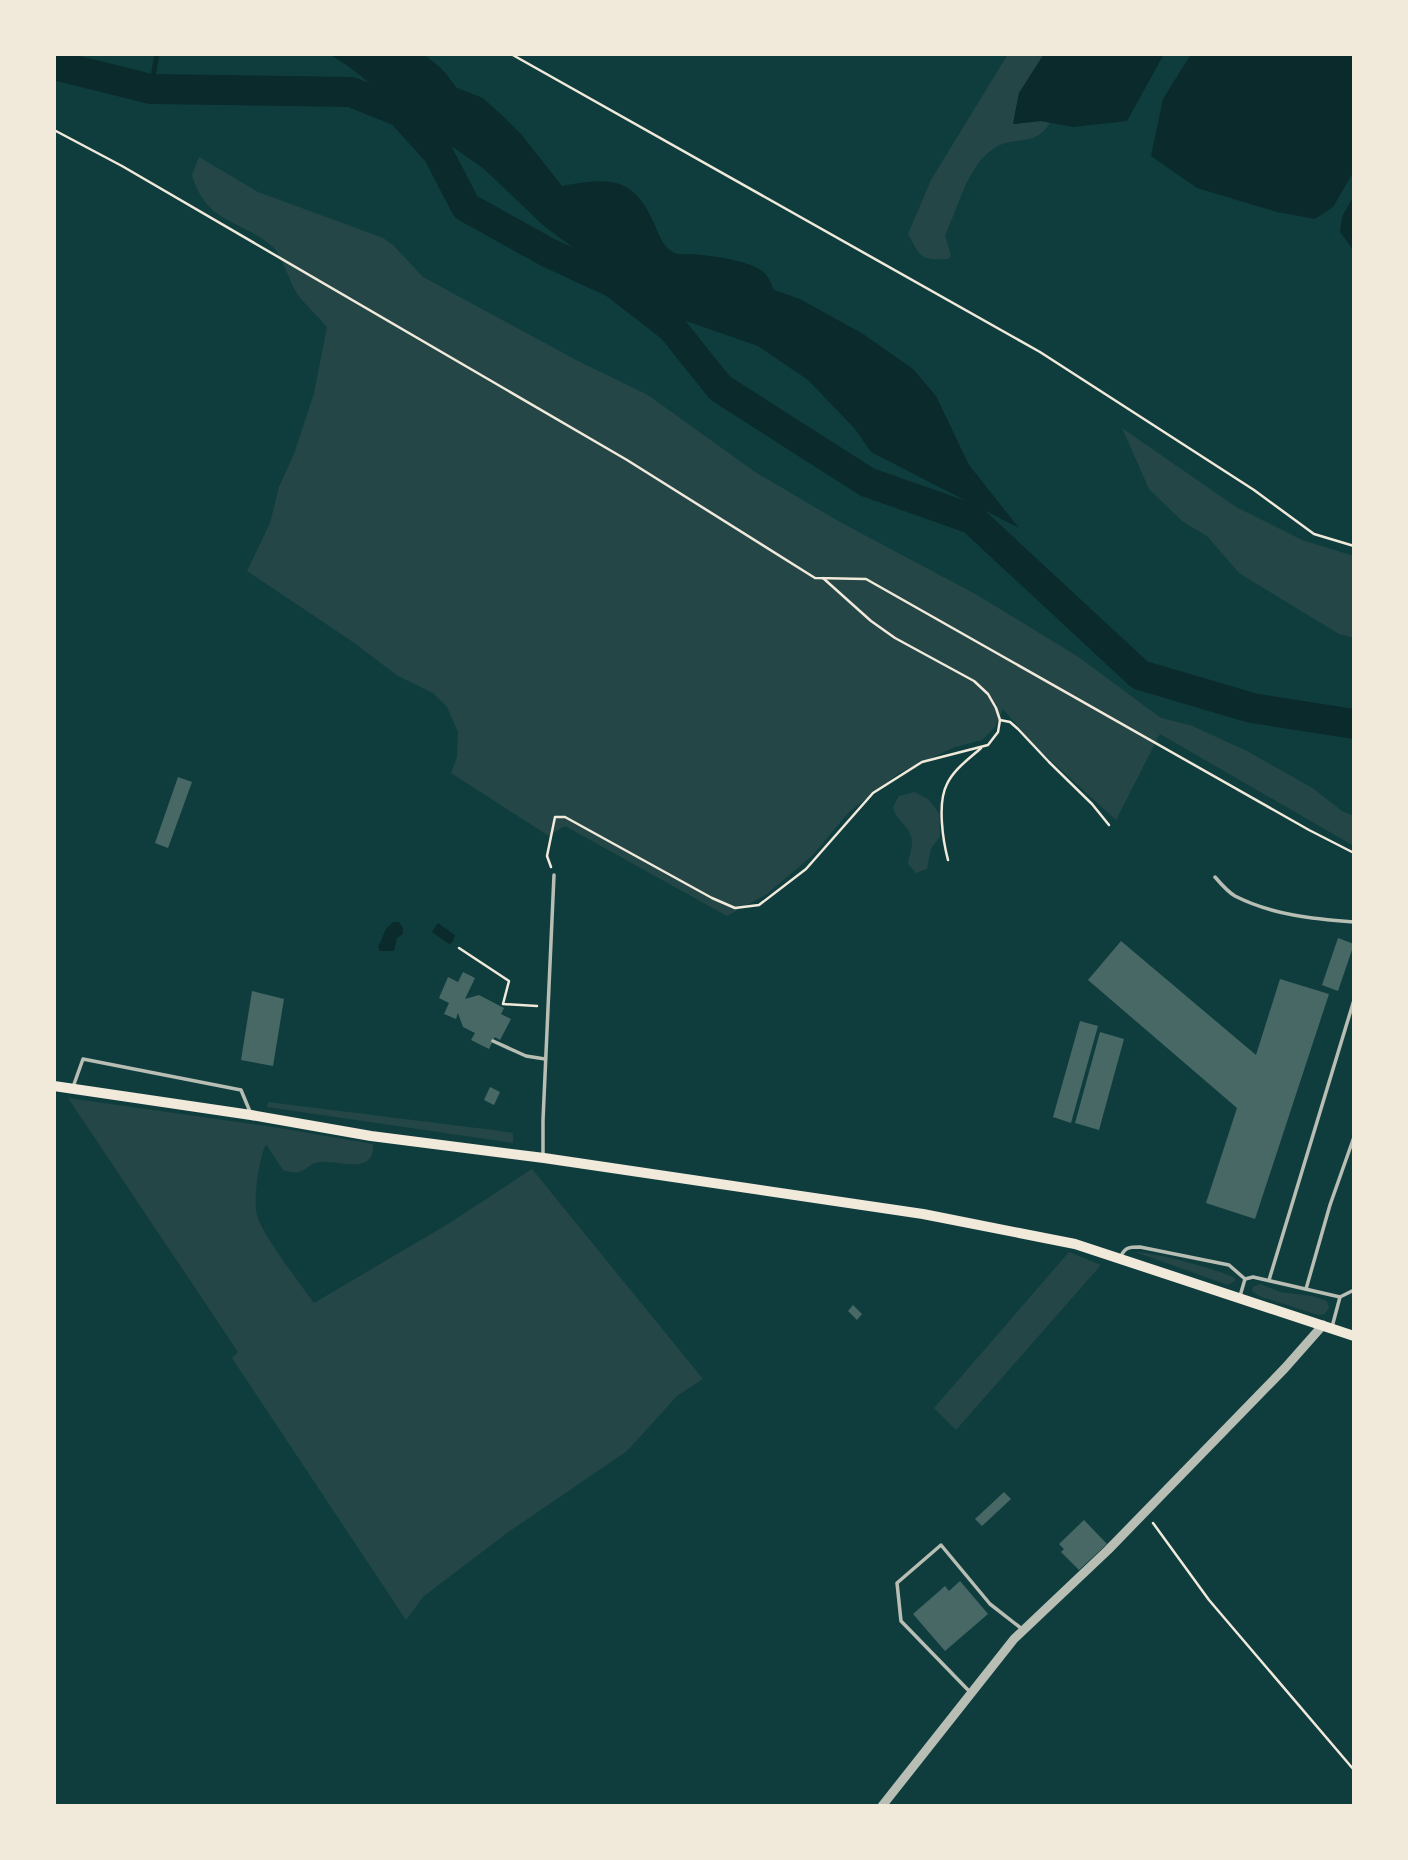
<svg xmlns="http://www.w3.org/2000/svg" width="1408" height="1860" viewBox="0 0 1408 1860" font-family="Commissioner,sans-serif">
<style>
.green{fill:#244646}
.water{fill:#0a2a2b}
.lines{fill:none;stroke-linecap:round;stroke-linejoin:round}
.stream{stroke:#0a2a2b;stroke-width:5}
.river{stroke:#0a2a2b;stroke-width:30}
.building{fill:#486865}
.path{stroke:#f1e9da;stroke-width:2.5}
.service{stroke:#b8beb3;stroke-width:3.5}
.tertiary{stroke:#b8beb3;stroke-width:9}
.secondary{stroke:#f1e9da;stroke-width:10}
</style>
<rect width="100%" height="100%" fill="#0f3d3e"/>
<!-- green -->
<g class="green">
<path d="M1008 54H1044L1019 93 1013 124 1041 121 1050 123C1033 149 1014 134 993 149 966 168 959 207 945 235L951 256 948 259C920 260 921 258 908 234L931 180Z"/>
<path d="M199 157 258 192 383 238 393 245 423 277 578 361 648 395 755 472 840 522 977 595 1077 656 1161 718 1190 725 1247 751 1314 789 1342 811 1354 816V846L1160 734 1116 820 1035 746 1003 709 995 727 982 740 955 747 899 773 849 812 812 856 767 894 727 916 565 826 549 836 451 773 457 757 458 732 447 707 433 693 398 676 353 642 247 571 270 523 279 487 294 454 314 393 327 327C318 316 306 306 298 295 290 283 281 254 273 247 241 219 206 224 192 175Z"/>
<path d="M1122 428 1236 507 1302 540 1354 556V638L1339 634 1239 573 1207 536 1182 521 1149 489Z"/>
<path d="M914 792 928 799 939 813 940 837 931 848 927 869 916 873 908 864C909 854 914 846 911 836 907 824 895 819 893 807L899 796Z"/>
<path d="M68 1098 273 1127 373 1144C375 1177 337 1159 319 1162 302 1166 307 1177 283 1170L266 1144C259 1158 253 1199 257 1215 261 1233 301 1285 314 1303L448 1224 532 1169 703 1379 677 1396 627 1451 507 1533 424 1596 406 1620 232 1358 238 1352Z"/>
<path d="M268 1102 493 1130 513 1133V1143L267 1107Z"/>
<path d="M1069 1252 1101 1265 956 1430 934 1408Z"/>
<path d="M1135 1252C1158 1253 1213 1268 1235 1278V1281L1228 1285Z"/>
<path d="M1260 1284 1280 1292 1312 1296 1327 1301 1329 1307 1325 1314 1318 1315 1259 1296 1252 1291 1253 1287Z"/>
</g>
<!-- water -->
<g class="water">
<path d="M329 54 425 55 442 69 457 88 483 98 505 118 521 134 562 186C611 177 635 176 656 228 660 238 665 249 675 253 680 255 687 254 692 254 711 256 756 260 767 276 770 280 772 286 774 290L800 299 863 334 913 369 936 396 969 465 1019 528 871 452 855 429 808 380 758 346 686 321 630 290 544 226 484 169 440 138 348 66Z"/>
<path d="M1044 54H1164L1127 121 1073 127 1041 121 1013 124 1019 93Z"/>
<path d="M1191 54H1354V171L1333 207 1315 219 1277 212 1197 188 1151 156 1163 99Z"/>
<path d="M1354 195V251L1340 232 1342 217Z"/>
<path d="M393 922H399L403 928V934L397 938 394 951H380L378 947 386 929Z"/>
<path d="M438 923 455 935 452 943 449 944 432 932Z"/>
</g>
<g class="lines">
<!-- stream -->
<path class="stream" d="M151 89 157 54"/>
<!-- river -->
<path class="river" d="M54 65 151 89 351 92 401 112 438 153 466 207 549 253 614 283 672 328 720 388 867 482 972 519 1140 675 1252 708 1354 724"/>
</g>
<!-- building -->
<g class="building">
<path d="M178 777 192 782 168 848 155 843Z"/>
<path d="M1338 938 1354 944 1338 991 1322 985Z"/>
<path d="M1121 941 1256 1055 1280 979 1329 994 1255 1219 1206 1203 1237 1108 1088 980Z"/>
<path d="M463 972 475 978 465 999 479 995 504 1008 501 1014 511 1019 500 1040 495 1037 489 1049 471 1040 475 1033 463 1027 458 1013 456 1019 444 1014 449 1003 439 998 448 977 458 982Z"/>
<path d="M252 991 284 999 273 1066 241 1060Z"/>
<path d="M1080 1021 1098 1026 1071 1123 1053 1117Z"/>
<path d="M1100 1032 1124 1039 1099 1130 1075 1123Z"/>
<path d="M490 1087 500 1092 494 1105 484 1100Z"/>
<path d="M853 1305 862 1314 857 1320 848 1311Z"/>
<path d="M1004 1492 1011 1499 982 1526 975 1519Z"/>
<path d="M1084 1520 1107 1544 1079 1570 1061 1552 1064 1549 1059 1544Z"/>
<path d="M960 1581 988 1614 945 1651 913 1614 945 1586 949 1591Z"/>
</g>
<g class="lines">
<!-- path -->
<g class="path">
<path d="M511 54 1040 352 1254 490 1314 534 1354 546"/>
<path d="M54 130 122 166 627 460 815 578 866 579 1309 830 1354 853"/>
<path d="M1000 720 1010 722 1018 729 1049 762 1092 804 1109 825"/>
<path d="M948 860C943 841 937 803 947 784 954 769 969 759 981 748"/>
<path d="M551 867 547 856 555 817H565L712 898 735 908 759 905 806 869 873 793 922 762 988 745 998 732 1000 720 996 708 988 694 974 681 895 638 871 621 823 578"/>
<path d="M459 948 509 981 503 1004 537 1006"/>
<path d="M1153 1523 1209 1600 1354 1770"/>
</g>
<!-- service -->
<g class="service">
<path d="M1215 877C1221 884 1228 892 1235 896 1272 915 1314 919 1354 922"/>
<path d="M493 1041 526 1056 545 1059"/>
<path d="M73 1087 83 1059 241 1090 251 1114"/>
<path d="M543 1156V1120L554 875"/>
<path d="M1121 1256C1125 1247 1130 1247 1140 1247L1229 1265 1245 1279 1240 1296"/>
<path d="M1245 1279 1253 1277 1340 1297 1332 1327"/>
<path d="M1269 1280 1354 1000"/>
<path d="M1306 1289 1330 1205 1354 1137"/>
<path d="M1340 1297 1354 1290"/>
<path d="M969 1691 901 1621 897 1583 941 1545 990 1604 1022 1629"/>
</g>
<!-- tertiary -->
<path class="tertiary" d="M882 1806 1014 1639 1108 1550 1285 1368 1323 1325"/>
<!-- secondary -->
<path class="secondary" d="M54 1086 251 1115 371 1136 544 1158 923 1214 1075 1244 1354 1336"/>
</g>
<!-- border -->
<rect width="1408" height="1860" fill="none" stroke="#f1e9da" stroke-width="112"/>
</svg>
